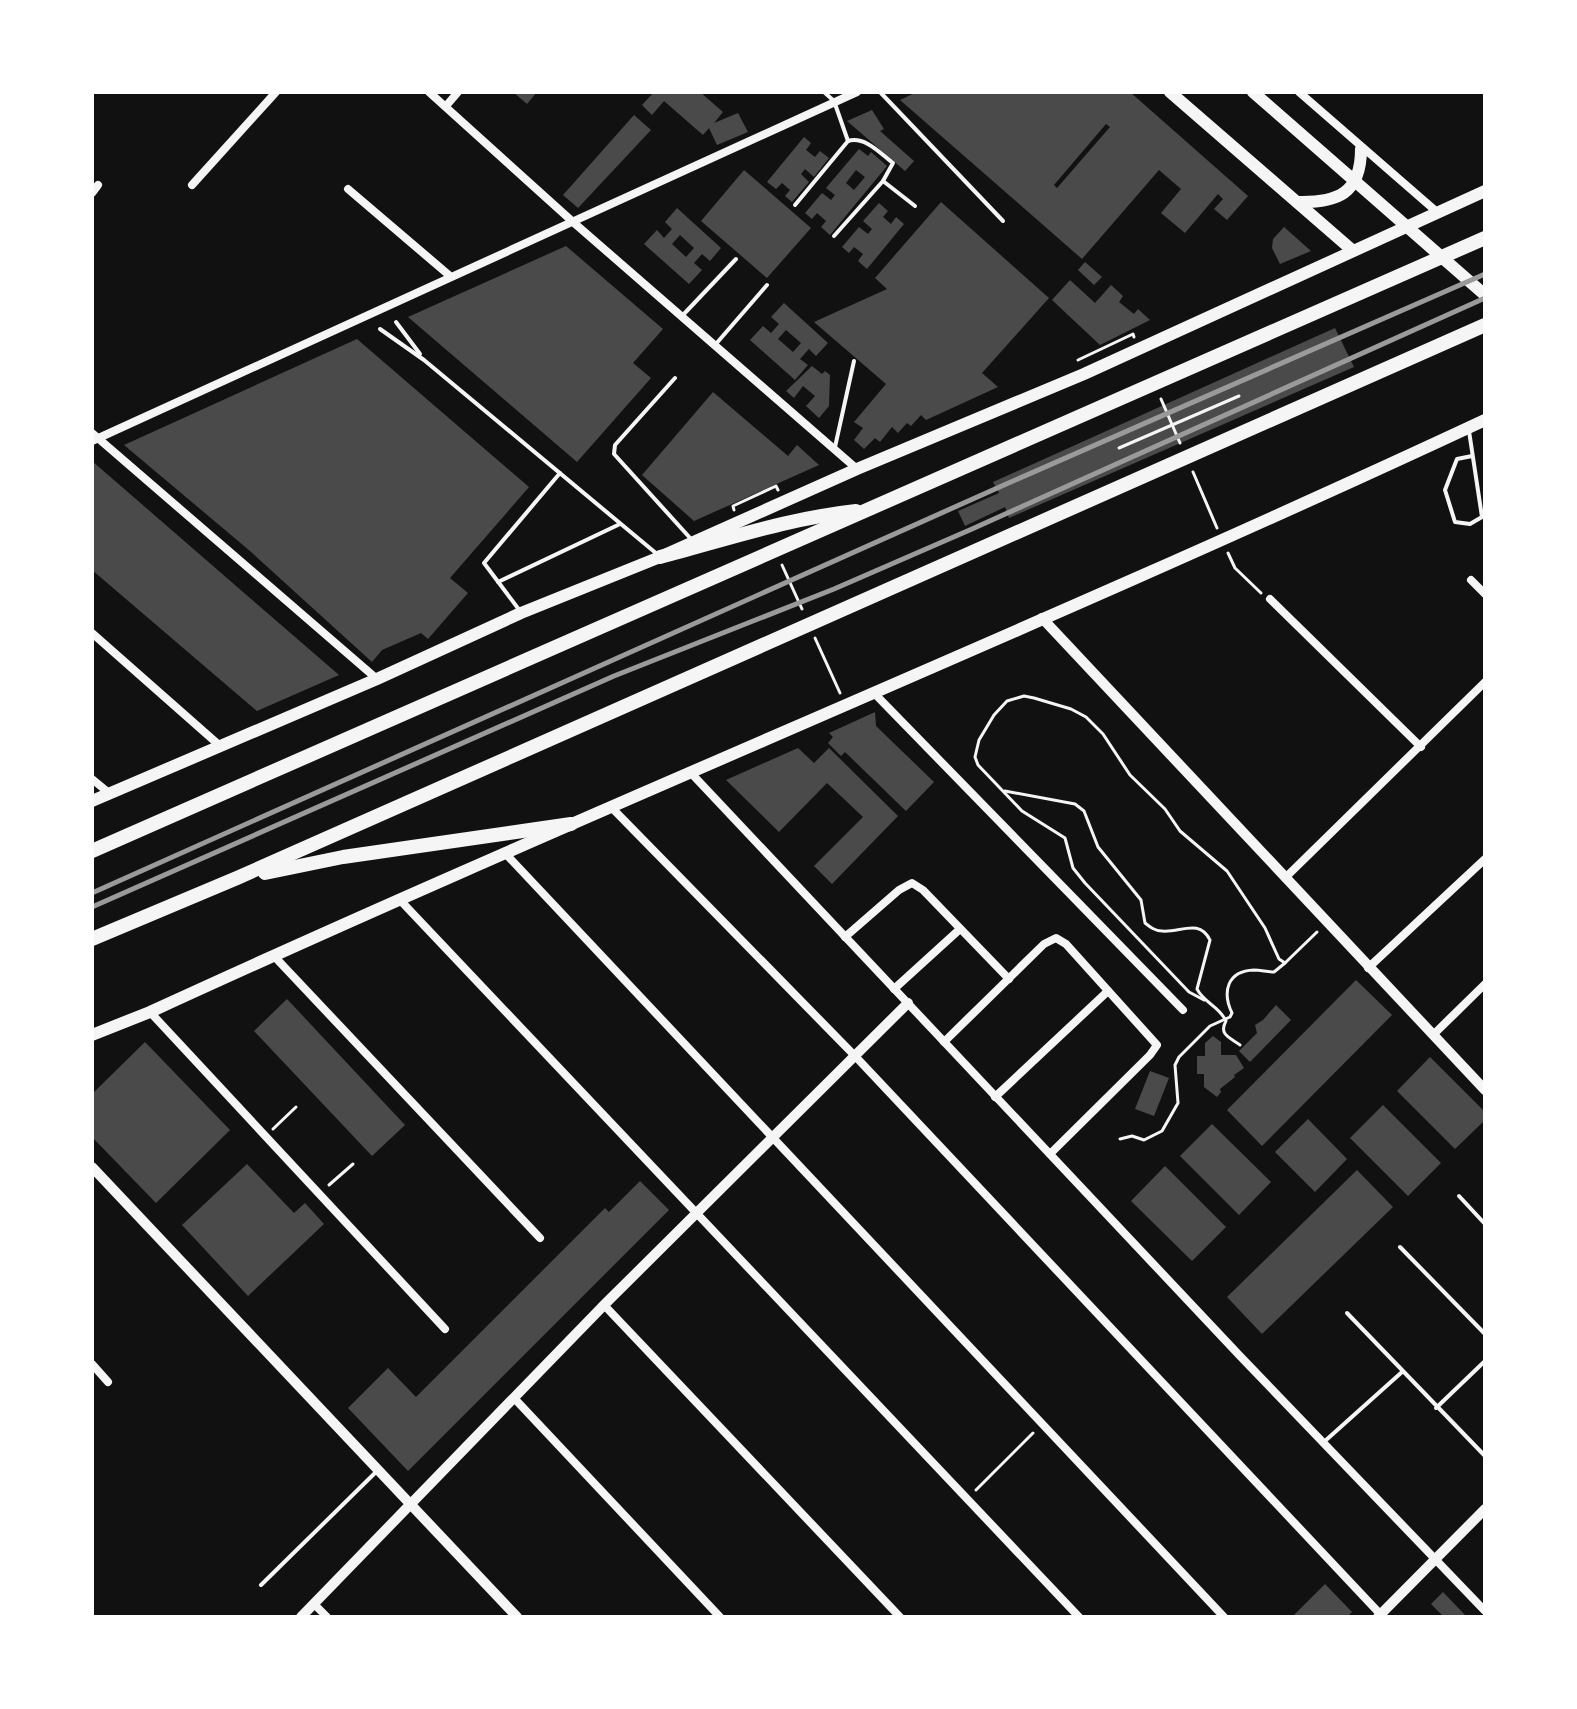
<svg xmlns="http://www.w3.org/2000/svg" width="1577" height="1709" viewBox="0 0 1577 1709" font-family="'Archivo Narrow',sans-serif">
<style>
.building{fill:#4a4a4a;fill-rule:evenodd}
.lines{fill:none;stroke-linecap:round;stroke-linejoin:round}
.path{stroke:#f5f5f5;stroke-width:3}
.service{stroke:#f5f5f5;stroke-width:4}
.minor{stroke:#f5f5f5;stroke-width:8}
.tertiary{stroke:#f5f5f5;stroke-width:10}
.secondary{stroke:#f5f5f5;stroke-width:12}
.primary{stroke:#f5f5f5;stroke-width:12}
.motorway{stroke:#f5f5f5;stroke-width:14}
.rail{stroke:#9a9a9a;stroke-width:5}
</style>
<rect width="100%" height="100%" fill="#111"/>
<!-- building -->
<g class="building">
<path d="M513 92H537L527 104Z"/>
<path d="M654 92H700L723 112 714 123 738 113 748 132 717 145 709 128 703 135 664 101 652 115 642 105Z"/>
<path d="M917 92H1130L1248 196 1227 220 1214 209 1223 199 1218 194 1185 233 1161 213 1181 189 1159 170 1082 259 900 100ZM1106 124 1110 127 1057 188 1054 185Z"/>
<path d="M872 110 884 129 880 131 914 161 905 171 847 121Z"/>
<path d="M634 115 651 130 578 208 563 195Z"/>
<path d="M804 137 811 143 806 150 815 157 820 151 829 158 814 177 805 169 801 174 809 182 792 202 785 196 790 190 782 183 776 189 767 182Z"/>
<path d="M859 149 868 156 871 152 887 166 830 235 821 227 826 221 817 213 812 219 805 213 822 193 831 200 835 195 826 188ZM856 170 865 177 854 190 846 183Z"/>
<path d="M744 170 811 228 767 278 701 221Z"/>
<path d="M941 202 1049 298 982 373 998 387 926 420 921 415 911 426 907 423 898 433 892 427 880 442 875 438 864 449 854 440 863 428 854 422 886 384 814 322 887 289 875 278Z"/>
<path d="M879 203 888 211 883 217 891 224 896 217 904 224 867 269 858 261 863 254 854 247 849 253 842 247 859 227 868 234 872 229 863 221Z"/>
<path d="M677 208 721 248 710 261 702 254 694 263 702 270 689 284 644 244 657 230 664 238 672 229 665 222ZM680 235 694 248 686 257 672 244Z"/>
<path d="M1284 227 1311 251 1280 264 1272 248 1273 239Z"/>
<path d="M566 246 663 329 633 363 651 378 577 462 408 317Z"/>
<path d="M1085 262 1102 277 1094 285 1078 270Z"/>
<path d="M1070 280 1095 303 1111 285 1123 296 1119 302 1134 314 1138 309 1150 320 1100 345 1052 300Z"/>
<path d="M784 303 828 343 816 356 809 349 800 359 808 365 795 380 750 340 763 326 771 333 779 324 771 317ZM786 330 801 343 793 352 778 339Z"/>
<path d="M1335 328 1354 367 1009 518 1005 507 965 526 958 511 999 493 993 482Z"/>
<path d="M357 339 529 487 450 578 468 593 428 639 421 633 382 650 372 662 250 551 124 445Z"/>
<path d="M812 366 822 374 825 371 830 375 829 406 819 418 806 406 815 396 803 386 794 398 786 391Z"/>
<path d="M713 392 788 456 797 445 819 465 694 521 642 475Z"/>
<path d="M92 461 265 611 339 675 257 711 92 570Z"/>
<path d="M875 712 876 726 934 782 906 811 845 752 841 756 828 743 833 737 829 733Z"/>
<path d="M798 748 814 763 829 748 898 816 832 884 814 866 863 817 827 783 779 832 726 780Z"/>
<path d="M1356 980 1392 1015 1262 1146 1227 1110Z"/>
<path d="M287 999 405 1125 372 1156 254 1031Z"/>
<path d="M1276 1005 1291 1020 1250 1062 1239 1051 1257 1033 1255 1025 1263 1020Z"/>
<path d="M1213 1036 1221 1042V1055H1236L1244 1068 1234 1075 1235 1077 1220 1089 1221 1092 1217 1097 1204 1087V1074H1197V1056H1205V1043Z"/>
<path d="M145 1042 230 1130 156 1203 92 1137V1094Z"/>
<path d="M1430 1057 1485 1112V1120L1455 1149 1397 1091Z"/>
<path d="M1150 1071 1169 1078 1154 1116 1135 1109Z"/>
<path d="M1383 1105 1441 1163 1408 1196 1350 1138Z"/>
<path d="M1308 1119 1347 1159 1315 1192 1275 1152Z"/>
<path d="M1212 1124 1271 1182 1239 1215 1180 1156Z"/>
<path d="M247 1164 294 1213 305 1203 324 1224 248 1296 182 1225Z"/>
<path d="M1165 1166 1226 1227 1192 1261 1131 1201Z"/>
<path d="M1357 1170 1393 1207 1262 1334 1227 1297Z"/>
<path d="M640 1181 669 1210 408 1471 348 1408 388 1368 416 1397 605 1208 609 1212Z"/>
<path d="M1325 1584 1352 1612 1347 1617H1292Z"/>
<path d="M1443 1592 1465 1615 1463 1617H1440L1442 1615 1431 1604Z"/>
</g>
<g class="lines">
<!-- path -->
<g class="path">
<path d="M1078 360 1133 334 1134 337"/>
<path d="M1161 399 1180 443"/>
<path d="M1119 448 1239 396"/>
<path d="M1193 472 1217 528"/>
<path d="M734 510 733 506 776 486 778 490"/>
<path d="M1228 553 1235 568 1261 593"/>
<path d="M782 565 802 609"/>
<path d="M815 638 840 693"/>
<path d="M1005 791 1075 804 1084 811 1098 847 1141 900 1145 923C1150 927 1155 931 1162 931 1180 933 1199 918 1210 940L1197 989C1204 1003 1219 1006 1226 1021 1218 1035 1231 1038 1240 1045"/>
<path d="M1285 963 1317 932"/>
<path d="M273 1129 296 1107"/>
<path d="M1120 1139 1132 1136 1144 1140 1162 1131 1178 1103 1175 1065 1179 1057 1210 1026 1230 1017 1232 1013C1222 992 1227 971 1254 970 1261 970 1267 972 1274 972L1285 963 1279 959 1265 928 1227 871 1180 831 1165 809 1130 775 1103 734 1086 717 1071 709 1034 698 1024 696 1007 701 994 715 979 740 975 757 978 765 1022 811 1065 838 1073 868 1085 883 1189 992 1204 1000"/>
<path d="M329 1185 353 1164"/>
<path d="M976 1490 1033 1433"/>
</g>
<!-- service -->
<g class="service">
<path d="M824 92 834 101 848 141C865 136 880 153 893 163L883 181 834 236"/>
<path d="M880 92 1003 221"/>
<path d="M883 181 915 206"/>
<path d="M795 205 848 141"/>
<path d="M682 316 736 259"/>
<path d="M396 322 420 354"/>
<path d="M380 329 424 360 657 554"/>
<path d="M715 345 767 285"/>
<path d="M675 378 615 445 614 454 691 539"/>
<path d="M1469 431 1482 517 1470 524 1455 522 1445 490 1457 459 1472 456"/>
<path d="M835 447 854 361"/>
<path d="M498 582 620 524"/>
<path d="M520 611 484 563 560 473"/>
<path d="M1459 1196 1485 1224"/>
<path d="M1400 1247 1485 1334"/>
<path d="M1347 1313 1485 1456"/>
<path d="M1436 1408 1485 1361"/>
<path d="M1325 1441 1402 1372"/>
<path d="M261 1585 376 1472"/>
</g>
<!-- minor -->
<g class="minor">
<path d="M429 92 573 222 857 469"/>
<path d="M1299 92 1437 212"/>
<path d="M446 106 458 92"/>
<path d="M192 185 276 92"/>
<path d="M348 189 450 276"/>
<path d="M92 193 98 185"/>
<path d="M92 433 377 679"/>
<path d="M92 441 857 92"/>
<path d="M1471 580 1485 594"/>
<path d="M1270 599 1421 747"/>
<path d="M92 633 219 745"/>
<path d="M873 692 1183 1010"/>
<path d="M691 773 1240 1356 1485 1611"/>
<path d="M92 779 109 793"/>
<path d="M612 808 855 1056 1382 1616"/>
<path d="M504 852 1224 1617"/>
<path d="M1285 878 1485 682"/>
<path d="M399 899 1079 1617"/>
<path d="M845 937 899 890 912 883 923 890 1009 979"/>
<path d="M273 955 540 1238"/>
<path d="M1368 968 1485 859"/>
<path d="M894 989 960 929"/>
<path d="M150 1012 445 1329"/>
<path d="M1433 1035 1485 984"/>
<path d="M944 1042 1044 944 1056 938 1066 944 1157 1045 1150 1055 1050 1154"/>
<path d="M995 1097 1108 991"/>
<path d="M604 1305 900 1617"/>
<path d="M92 1364 108 1382"/>
<path d="M514 1398 720 1617"/>
<path d="M314 1604 327 1617"/>
</g>
<!-- tertiary -->
<g class="tertiary">
<path d="M1042 618 1485 1090"/>
<path d="M92 1167 517 1617"/>
<path d="M301 1617 604 1305 908 1003"/>
<path d="M1378 1617 1485 1509"/>
</g>
<!-- secondary -->
<g class="secondary">
<path d="M1170 92 1352 250"/>
<path d="M1297 202C1337 203 1361 194 1361 149"/>
<path d="M92 801 377 679 521 613 660 557 857 469 1084 374 1485 191"/>
<path d="M92 1035 150 1012C592 809 1044 626 1485 420"/>
</g>
<!-- primary -->
<path class="primary" d="M1253 92 1485 295"/>
<!-- motorway -->
<g class="motorway">
<path d="M660 557C725 540 789 518 856 511"/>
<path d="M92 851 1485 238"/>
<path d="M265 873 343 857 571 824"/>
<path d="M92 939 237 878 1485 325"/>
</g>
<!-- rail -->
<g class="rail">
<path d="M92 893 1004 485 1485 274"/>
<path d="M92 907 614 676 834 589 972 529 1485 298"/>
</g>
</g>
<!-- border -->
<rect width="1577" height="1709" fill="none" stroke="#ffffff" stroke-width="188"/>
</svg>
